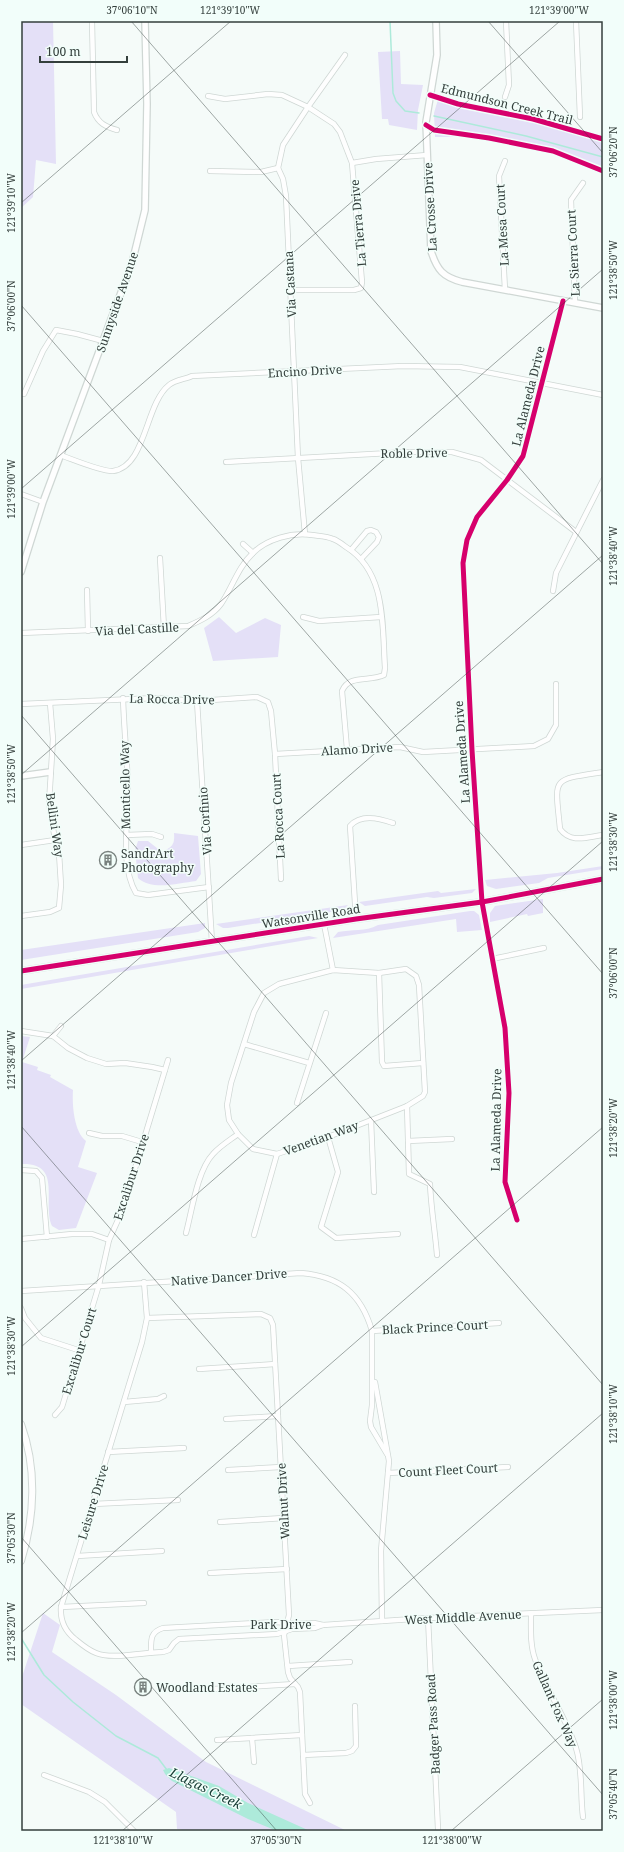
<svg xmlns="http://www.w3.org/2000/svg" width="624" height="1852" viewBox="0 0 624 1852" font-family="'Noto Serif',serif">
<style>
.green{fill:#e4e0f7}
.water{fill:#adeada}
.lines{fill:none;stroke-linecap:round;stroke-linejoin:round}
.stream{stroke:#adeada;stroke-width:1.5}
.minor-casing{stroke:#cfd7d4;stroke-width:6}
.tertiary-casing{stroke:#cfd7d4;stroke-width:8}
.secondary-casing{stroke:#cfd7d4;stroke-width:8}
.minor{stroke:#fefefe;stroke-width:4.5}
.tertiary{stroke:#fefefe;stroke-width:5.5}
.secondary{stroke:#fefefe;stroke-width:6}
.cycleway-casing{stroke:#f2fefa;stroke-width:8}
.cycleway{stroke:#d6006c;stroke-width:5}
.ticks{fill:none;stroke:#343f3c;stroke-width:1;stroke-opacity:0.45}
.labels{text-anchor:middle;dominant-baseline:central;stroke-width:3;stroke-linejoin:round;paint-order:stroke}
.street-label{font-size:12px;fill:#343f3c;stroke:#f2fefa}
.poi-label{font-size:12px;fill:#343f3c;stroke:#f2fefa;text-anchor:start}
.water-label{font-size:13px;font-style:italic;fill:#153c33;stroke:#f2fefa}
.neatline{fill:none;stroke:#343f3c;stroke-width:1.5}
.ticks-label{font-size:10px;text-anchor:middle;fill:#343f3c}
</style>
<rect width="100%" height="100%" fill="#f5fbf9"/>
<!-- green -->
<g class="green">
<path d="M21 21H53L56 164 36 160 33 197 21 208Z"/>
<path d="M400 51 401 84 423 85 418 110 417 130 389 125 388 119H382L378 52Z"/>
<path d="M439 96 546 119 603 136V174L549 153 467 137H435L434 113Z"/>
<path d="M219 617 236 633 265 618 281 625 278 657 213 661 204 628Z"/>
<path d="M174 833 198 836 201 874 196 881C179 883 152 891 138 878L135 850 138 841H148L162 852C172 847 175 845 174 833Z"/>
<path d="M603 866V869L548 878 539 883 496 889 487 886 485 880 557 873Z"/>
<path d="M476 889 472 893 434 898 427 897 365 906 359 902 438 891 441 893Z"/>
<path d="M543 899V913L528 916 527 914 490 922V913L495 906Z"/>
<path d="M348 905 343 910 228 928H223L216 924Z"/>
<path d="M470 911H474L479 915 482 930 457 932 456 919 333 938 338 932C352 929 365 932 378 925Z"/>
<path d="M205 923V928L198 932 21 960V950Z"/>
<path d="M309 936 318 938 21 989V985Z"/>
<path d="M21 1036 30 1037 22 1062 38 1067 37 1070 51 1075 50 1077 73 1090C72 1105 74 1132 86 1141L78 1167 97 1173 76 1228 59 1230 52 1226C42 1202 63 1162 21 1164Z"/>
<path d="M43 1613 60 1625 52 1652 116 1695 206 1762 347 1831H188L177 1829 176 1812 21 1704V1680Z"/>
</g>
<!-- water -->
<path class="water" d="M169 1768 219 1786 248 1803 310 1831H277L248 1819 172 1781 165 1774 163 1770Z"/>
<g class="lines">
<!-- stream -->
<g class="stream">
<path d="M390 21 393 93 396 101 405 111 419 113"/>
<path d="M434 116 526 136 603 157"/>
<path d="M21 1638 44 1675 73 1702 116 1736 158 1758 167 1770"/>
</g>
<!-- minor casing -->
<g class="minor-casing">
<g id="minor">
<path d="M92 21 94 112C98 123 106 127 117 130"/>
<path d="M576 21 580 117"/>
<path d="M208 96 225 99 268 94 282 95 308 107"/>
<path d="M505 97 509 85 506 21"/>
<path d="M505 161 499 176 505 290"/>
<path d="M352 163 376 159 427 155"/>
<path d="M210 171 261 172 278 168"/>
<path d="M290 290H354L361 288 362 282 352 163 340 132 334 124 308 107"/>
<path d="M575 303 571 200 583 183"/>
<path d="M21 394H24L43 351 56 330 77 334 103 341"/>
<path d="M60 455C72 459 102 472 113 471 146 467 145 404 169 385 175 380 186 379 192 376L403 366 460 367 603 395"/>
<path d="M226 462 408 452H452L481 460 576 532"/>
<path d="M21 494 43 502"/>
<path d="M305 534 298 458 286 196 283 179 278 168 283 145 308 107 345 55"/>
<path d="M243 544 253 553"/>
<path d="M351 550 367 531 371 530 376 532 379 537 377 542 361 559"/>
<path d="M160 558 164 628"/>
<path d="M87 590 88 631"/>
<path d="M553 591 556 573 603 480"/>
<path d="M303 617 319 621 381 617"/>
<path d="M21 633 188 626C200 621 213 615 221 604 232 588 238 567 253 553 267 539 292 532 312 535 318 536 327 536 333 539 337 540 342 544 346 547 387 572 382 626 385 668L384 675C370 682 349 674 342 691L347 749"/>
<path d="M123 698C124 728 127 758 128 787 129 820 119 864 136 893L148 895 209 887"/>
<path d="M197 701 212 942"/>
<path d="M21 704 156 698 197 701 257 697 268 702 271 711 275 754 281 879"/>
<path d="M275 754 400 747 423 752 534 746 548 739 556 725V684"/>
<path d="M603 772C550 780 555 777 560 829 571 844 587 837 603 835"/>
<path d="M126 835 152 834 161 837"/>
<path d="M21 845 55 840"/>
<path d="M21 916 50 912 59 908 61 885 59 853 55 840 49 803 53 739 50 703"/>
<path d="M356 919 350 826C361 814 378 818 393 823"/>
<path d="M324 924 333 970"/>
<path d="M492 959 544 948"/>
<path d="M406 969 416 976 419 985 425 1092 423 1096 407 1106 328 1137 277 1154 253 1149 238 1134 229 1120 227 1105 231 1083 254 1012 264 993 279 984 333 970 379 973Z"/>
<path d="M379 973 382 1062 384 1066 423 1063"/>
<path d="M21 1031 53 1036 68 1048 87 1058 106 1064 125 1063 152 1067 165 1070 122 1211 109 1240 99 1285 62 1407 55 1415"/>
<path d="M53 1036 61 1026"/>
<path d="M244 1044 309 1063"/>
<path d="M165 1070 168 1060"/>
<path d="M297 1103 326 1013"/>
<path d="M407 1106 409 1174 430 1184C431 1208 435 1231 437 1255"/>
<path d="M371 1120 374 1192"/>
<path d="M89 1133 102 1136H122L142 1142"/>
<path d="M328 1137 338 1172 321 1227 336 1238 398 1234"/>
<path d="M408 1141 452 1139"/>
<path d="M21 1170 36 1171 42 1178 47 1237"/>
<path d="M517 1220 505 1182 509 1093 505 1028 482 902 472 750 463 563 467 540 477 517 507 480 523 456 563 301"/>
<path d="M186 1233C192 1211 197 1171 213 1154 220 1146 230 1140 238 1134"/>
<path d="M254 1235 277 1154"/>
<path d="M21 1239 72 1234H92L109 1240"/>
<path d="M144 1282 147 1318 142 1342 61 1607C60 1620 65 1631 75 1639 81 1644 88 1650 96 1653 112 1660 145 1652 163 1652L169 1650 174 1643 179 1639 277 1634 292 1629 315 1628 323 1625 428 1618 603 1610"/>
<path d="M21 1291 301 1273C339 1276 361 1293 372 1331V1405L370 1421 371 1427 387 1454"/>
<path d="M21 1308 25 1318 41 1338 78 1350"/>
<path d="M147 1318 261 1314 270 1318 273 1325 289 1615 284 1635 288 1672 290 1678 298 1687 300 1692 305 1794 310 1803"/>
<path d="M372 1331 499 1323"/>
<path d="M199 1369 275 1364"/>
<path d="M375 1382 389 1461 381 1551 382 1621"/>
<path d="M124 1402 158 1399 164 1396"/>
<path d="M226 1419 278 1416"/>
<path d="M108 1452 184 1448"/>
<path d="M228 1470 281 1467"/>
<path d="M388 1473 508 1467"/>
<path d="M93 1504 178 1500"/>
<path d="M220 1522 284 1518"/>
<path d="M77 1556 162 1551"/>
<path d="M210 1573 287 1569"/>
<path d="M61 1607 144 1603"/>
<path d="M531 1614C531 1629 530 1645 535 1659 546 1690 566 1717 576 1748 583 1770 580 1795 583 1817"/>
<path d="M428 1618 438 1829"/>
<path d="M151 1652C151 1640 150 1632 163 1628L276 1622 296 1624 314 1623 323 1625"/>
<path d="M288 1666 350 1662"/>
<path d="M197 1690 295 1684"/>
<path d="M252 1738 254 1762"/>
<path d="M217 1740 302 1735"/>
<path d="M303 1755 346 1753 352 1751 356 1746 355 1706"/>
<path d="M44 1775 89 1792 105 1802 134 1831"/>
</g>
</g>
<!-- tertiary casing -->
<g class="tertiary-casing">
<g id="tertiary">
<path d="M436 21 437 55 426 122 431 251C437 270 443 277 462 282L603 308"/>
<path d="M21 572 43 502 132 263 145 210 147 104 145 21"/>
<path d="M21 776 50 772"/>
</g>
</g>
<!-- secondary casing -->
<g class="secondary-casing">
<g id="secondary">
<path d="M21 971 356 919 482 902 603 879"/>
<path d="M21 1424C37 1468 35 1517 21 1561"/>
</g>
</g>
<!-- minor -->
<use href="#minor" class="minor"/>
<!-- tertiary -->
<use href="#tertiary" class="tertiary"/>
<!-- secondary -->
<use href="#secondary" class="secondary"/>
<!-- cycleway casing -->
<g class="cycleway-casing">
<g id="cycleway">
<path d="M430 95 458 104 533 119 603 139"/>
<path d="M426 125 434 130 489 138 553 151 603 171"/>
<path d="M21 971 356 919 482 902 603 879"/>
<path d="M517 1220 505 1182 509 1093 505 1028 482 902 472 750 463 563 467 540 477 517 507 480 523 456 563 301"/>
</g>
</g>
<!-- cycleway -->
<use href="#cycleway" class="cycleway"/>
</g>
<!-- ticks -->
<path class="ticks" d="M131 21 603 564M488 21 603 153M21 203 231 21M21 305 603 974M21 489 560 21M21 715 603 1385M21 775 603 269M21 1061 603 555M21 1126 603 1795M21 1347 603 841M21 1537 277 1831M21 1633 603 1127M122 1831 603 1413M451 1831 603 1699"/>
<!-- icons -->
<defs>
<g id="building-ring" transform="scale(0.9)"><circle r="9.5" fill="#f2fefa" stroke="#78817e" stroke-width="1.5"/><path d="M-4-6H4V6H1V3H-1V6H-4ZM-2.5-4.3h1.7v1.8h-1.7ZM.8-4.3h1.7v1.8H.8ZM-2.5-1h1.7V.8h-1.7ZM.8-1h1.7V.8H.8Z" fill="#78817e"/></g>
</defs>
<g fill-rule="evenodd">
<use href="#building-ring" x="108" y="860"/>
<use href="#building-ring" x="143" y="1687"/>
</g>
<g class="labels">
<!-- street labels -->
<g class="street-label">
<text transform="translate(507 104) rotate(14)">Edmundson Creek Trail</text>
<text transform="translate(430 207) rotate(-93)">La Crosse Drive</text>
<text transform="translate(358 223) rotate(-95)">La Tierra Drive</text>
<text transform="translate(502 225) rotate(-93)">La Mesa Court</text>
<text transform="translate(573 253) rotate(-93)">La Sierra Court</text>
<text transform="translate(290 284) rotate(-93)">Via Castana</text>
<text transform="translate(117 302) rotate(-71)">Sunnyside Avenue</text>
<text transform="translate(305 371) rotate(-3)">Encino Drive</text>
<text transform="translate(528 396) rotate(-76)">La Alameda Drive</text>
<text transform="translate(414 453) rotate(-1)">Roble Drive</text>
<text transform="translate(137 629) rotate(-3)">Via del Castille</text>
<text transform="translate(172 699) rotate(1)">La Rocca Drive</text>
<text transform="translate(357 749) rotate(-3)">Alamo Drive</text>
<text transform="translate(462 752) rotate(-94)">La Alameda Drive</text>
<text transform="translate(125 785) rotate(-91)">Monticello Way</text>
<text transform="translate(278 816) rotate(-93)">La Rocca Court</text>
<text transform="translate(205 821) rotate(-94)">Via Corfinio</text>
<text transform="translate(55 825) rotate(82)">Bellini Way</text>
<text transform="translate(311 916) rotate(-9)">Watsonville Road</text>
<text transform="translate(496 1120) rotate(-89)">La Alameda Drive</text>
<text transform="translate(321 1138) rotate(-20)">Venetian Way</text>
<text transform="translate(131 1177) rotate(-72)">Excalibur Drive</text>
<text transform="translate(229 1277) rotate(-4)">Native Dancer Drive</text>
<text transform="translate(435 1327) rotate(-3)">Black Prince Court</text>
<text transform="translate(79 1351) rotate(-73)">Excalibur Court</text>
<text transform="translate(448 1470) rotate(-3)">Count Fleet Court</text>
<text transform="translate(283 1501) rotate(-93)">Walnut Drive</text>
<text transform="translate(93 1502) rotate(-73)">Leisure Drive</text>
<text transform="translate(463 1617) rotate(-3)">West Middle Avenue</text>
<text x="281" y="1624">Park Drive</text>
<text transform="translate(555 1704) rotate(66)">Gallant Fox Way</text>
<text transform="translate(433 1724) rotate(-93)">Badger Pass Road</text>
</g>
<!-- poi labels -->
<g class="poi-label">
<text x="121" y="853">SandrArt<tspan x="121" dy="14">Photography</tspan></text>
<text x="156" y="1687">Woodland Estates</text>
</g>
<!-- water labels -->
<g class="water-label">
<text transform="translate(206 1788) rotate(26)">Llagas Creek</text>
</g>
</g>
<!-- border -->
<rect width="624" height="1852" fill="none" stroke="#f2fefa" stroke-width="44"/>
<!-- scale -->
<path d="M40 56v6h87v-6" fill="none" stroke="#343f3c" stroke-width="2"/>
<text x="46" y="56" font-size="12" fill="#343f3c" stroke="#f2fefa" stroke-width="3" paint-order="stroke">100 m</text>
<rect x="22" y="22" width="580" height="1808" class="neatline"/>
<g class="ticks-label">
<text x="132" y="14">37°06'10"N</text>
<text x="230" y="14">121°39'10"W</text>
<text x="559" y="14">121°39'00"W</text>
<text transform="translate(613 152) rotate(-90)" y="4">37°06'20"N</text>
<text transform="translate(11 203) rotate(-90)" y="4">121°39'10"W</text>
<text transform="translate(613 270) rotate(-90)" y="4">121°38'50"W</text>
<text transform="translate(11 306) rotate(-90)" y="4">37°06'00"N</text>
<text transform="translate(11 489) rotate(-90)" y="4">121°39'00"W</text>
<text transform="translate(613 556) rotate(-90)" y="4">121°38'40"W</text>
<text transform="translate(11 774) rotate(-90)" y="4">121°38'50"W</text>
<text transform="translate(613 842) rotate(-90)" y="4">121°38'30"W</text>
<text transform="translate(613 973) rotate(-90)" y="4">37°06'00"N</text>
<text transform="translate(11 1060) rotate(-90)" y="4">121°38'40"W</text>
<text transform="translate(613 1128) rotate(-90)" y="4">121°38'20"W</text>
<text transform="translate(11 1346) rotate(-90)" y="4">121°38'30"W</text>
<text transform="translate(613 1414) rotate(-90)" y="4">121°38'10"W</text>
<text transform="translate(11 1538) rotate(-90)" y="4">37°05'30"N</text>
<text transform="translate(11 1632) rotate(-90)" y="4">121°38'20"W</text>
<text transform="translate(613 1700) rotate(-90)" y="4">121°38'00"W</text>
<text transform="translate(613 1794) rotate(-90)" y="4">37°05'40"N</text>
<text x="123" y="1844">121°38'10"W</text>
<text x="276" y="1844">37°05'30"N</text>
<text x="452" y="1844">121°38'00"W</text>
</g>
</svg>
